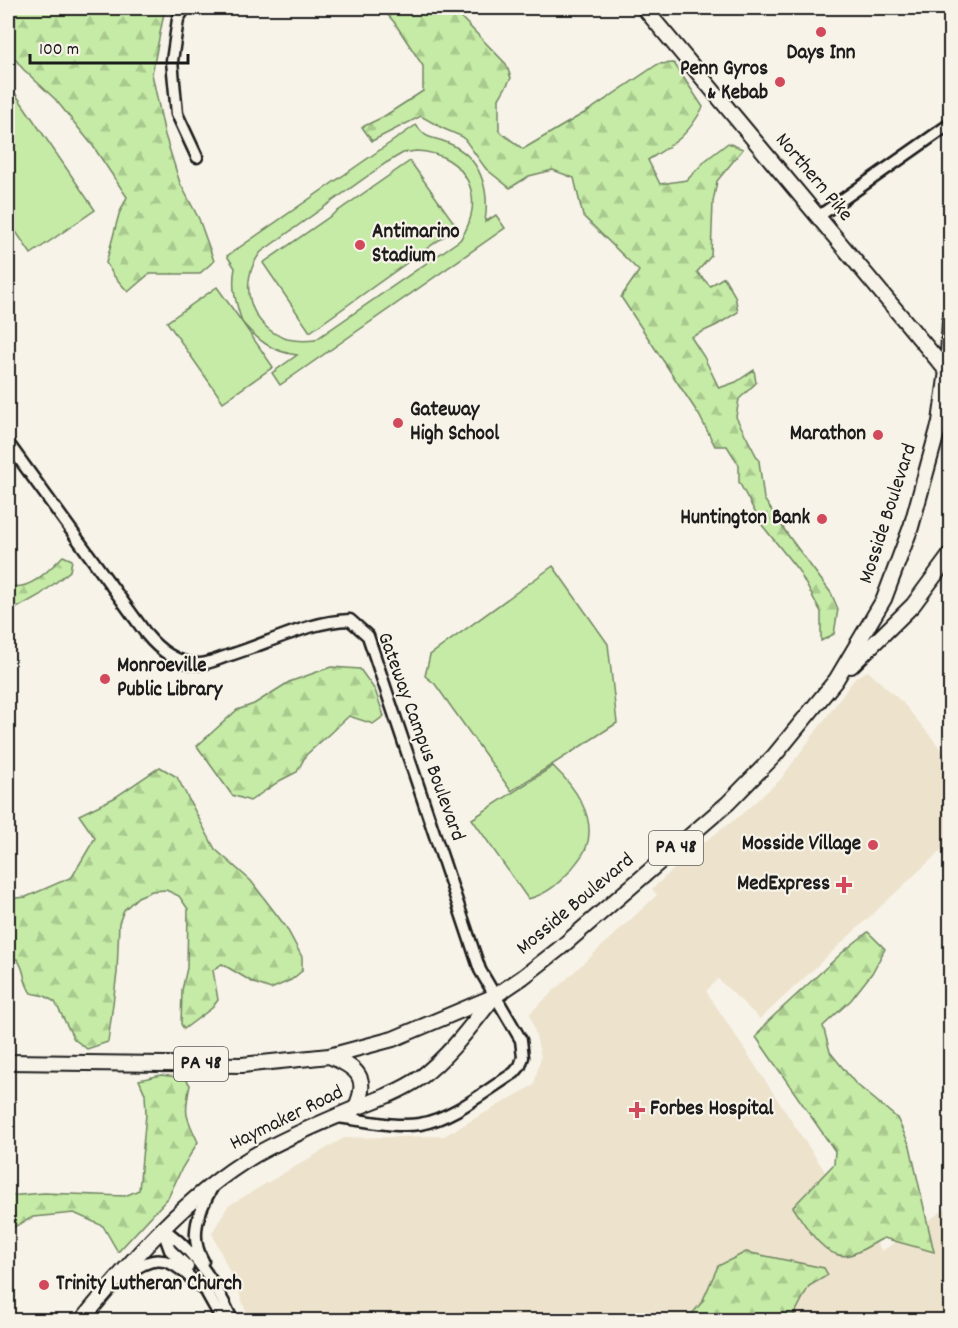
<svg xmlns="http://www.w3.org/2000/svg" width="958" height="1328" viewBox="0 0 958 1328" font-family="Dekko,sans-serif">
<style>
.built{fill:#ede2cc}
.forest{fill:url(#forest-firs);stroke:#708461;stroke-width:1.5}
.green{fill:#c5eba6;stroke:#708461;stroke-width:1.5;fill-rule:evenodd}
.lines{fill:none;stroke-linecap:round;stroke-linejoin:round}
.minor-casing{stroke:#1c1c1c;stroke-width:15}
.major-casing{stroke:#1c1c1c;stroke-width:18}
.minor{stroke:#f7f3e8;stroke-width:10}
.major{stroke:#f7f3e8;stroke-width:14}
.poi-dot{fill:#d1495b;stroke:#f7f3e8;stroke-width:2}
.labels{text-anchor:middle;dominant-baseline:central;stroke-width:4.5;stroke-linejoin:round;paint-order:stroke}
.shield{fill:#f7f3e8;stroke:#5e5c59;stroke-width:1.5}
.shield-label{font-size:20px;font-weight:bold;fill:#1c1c1c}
.poi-label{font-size:21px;font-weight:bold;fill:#1c1c1c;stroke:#f7f3e8;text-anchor:end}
.street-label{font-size:21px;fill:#1c1c1c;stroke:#f7f3e8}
</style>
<defs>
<pattern id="forest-firs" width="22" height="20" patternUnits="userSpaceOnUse" patternTransform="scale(1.5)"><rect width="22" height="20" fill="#c5eba6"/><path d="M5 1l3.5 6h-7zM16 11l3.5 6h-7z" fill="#a9c98e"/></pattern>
</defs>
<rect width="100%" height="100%" fill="#f7f3e8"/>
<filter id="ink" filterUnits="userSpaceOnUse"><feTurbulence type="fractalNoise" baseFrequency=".0167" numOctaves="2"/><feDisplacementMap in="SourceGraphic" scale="12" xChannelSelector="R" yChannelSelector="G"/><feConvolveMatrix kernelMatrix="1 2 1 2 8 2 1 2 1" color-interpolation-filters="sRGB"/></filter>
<g filter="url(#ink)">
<!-- built -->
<path class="built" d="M868,671L903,703L950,760V842L760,1019L718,979L706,991L824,1170L882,1251L950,1206V1320H249L239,1293L212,1233L228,1206L344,1138L444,1136L534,1085L541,1056L530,1013L657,895L652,889L703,843L737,818L780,780L856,677Z"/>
<!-- forest -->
<path class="forest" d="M8,8H165L152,74L165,135L180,183L199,219L214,261L199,274H149L128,292L114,276L106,263L119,214L127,197L93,146L55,99L23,69L8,50Z
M382,8H452L506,64L511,78L499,99V131L523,149L591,109L658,64L674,63L703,107C688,136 675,143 648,160L660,184L687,180L706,160L728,143L743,149L717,181L713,202L711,256L697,272L710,286L724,277L735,296L738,312L717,325L691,337L704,357L719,388L736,382L754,370L756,383L739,399L736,417L759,461L764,499L790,538L831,593L838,609L834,634L821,641V612L798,570L762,525L739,482V465L727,446H715L699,415L621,297L639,271L583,216L574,178L553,170L529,176L510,188L486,169L463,137L442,128L421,116L372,141L362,127L383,117L423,91V66L394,22Z
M63,556L72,560L70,571L40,595L8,613V585C28,593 50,569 63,556Z
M331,667L360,669L375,690L384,716L373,724L349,716L306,755L297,772L281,780L250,801L232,795L197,746L237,710L254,704L289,682Z
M160,767L177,777L215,849L251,881L286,927L302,957V971L291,980L271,989L254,983L222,964L213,970L218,1000L212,1008L184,1029L181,1024L182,990L187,968L188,909L179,896L166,890L152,891L138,897L124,910L119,923L117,973L108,1042L87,1049L74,1039L55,1002L45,996L31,993C21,979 27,972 17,959L8,960V899L26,897L72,877L95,838L79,815L114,798Z
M868,932L885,949L872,973L851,1000L823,1026L830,1052L855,1083L897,1118L910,1146L934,1252L884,1238C873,1243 861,1252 850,1255C826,1262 804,1224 793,1207L834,1164L835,1151L756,1037L765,1024L844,951Z
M161,1075L185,1078L190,1085C184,1114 185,1115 198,1142L182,1168L168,1198L118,1252L103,1226L74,1213L33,1217L8,1230V1196L44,1193L125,1196L139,1190L146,1114L145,1094L139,1080Z
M746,1252L824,1268L828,1275L809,1286L794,1315L776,1316L770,1320H687L702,1302L718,1266Z"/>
<!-- green -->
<path class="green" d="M8,83L95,210L31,254L8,220Z
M416,125C429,142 430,135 448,143C481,157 490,189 485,222L496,215L505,228L280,385L272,373L297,355C273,352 258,341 242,322L273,367L223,402L167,322L217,287L242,322C236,303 231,288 235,268L227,256ZM416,151C467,153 488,199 460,240L315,340C306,341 297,341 287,339C249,327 237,282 261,252L386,163L403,153Z
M410,161L457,227L310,332L263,263Z
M553,566L608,644L617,723L511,791L435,684L425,676L430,655Z
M553,766C573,785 598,817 586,848C583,856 575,864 570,871C557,885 547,894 528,899L472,819Z"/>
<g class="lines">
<!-- minor casing -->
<g class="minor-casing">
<path id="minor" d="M185,8L178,19L172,61L177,114L197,157
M819,216L950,124
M8,443L147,635C159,650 177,663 197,664C206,665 218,659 227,656C267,644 309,621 350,620L368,636L480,970L521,1040L523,1057L520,1066L514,1073C485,1091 454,1118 420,1124C393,1128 364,1120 337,1117
M162,1228C194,1250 217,1285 232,1320
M162,1228L170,1250L188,1267
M203,1261C188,1235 199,1210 213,1186
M120,1280C128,1275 136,1267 144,1264C171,1251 187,1277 206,1291
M203,1286L222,1320"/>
</g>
<!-- major casing -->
<g class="major-casing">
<path id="major" d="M644,8L950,375
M851,666L913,605L950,555
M329,1056C358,1068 370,1078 355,1109
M8,1062L242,1065L329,1056L393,1039L495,996L523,977L559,949L728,803L774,756L836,680L884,599L911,527L940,422L947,371L950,320
M82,1320C133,1258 185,1197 255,1155C288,1136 324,1122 358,1107C379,1099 401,1091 420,1078C449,1056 471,1026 493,998"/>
</g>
<!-- minor -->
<use href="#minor" class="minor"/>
<!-- major -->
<use href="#major" class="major"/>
</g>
</g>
<!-- markers -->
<g class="poi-dot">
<circle cx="821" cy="32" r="6"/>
<circle cx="780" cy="82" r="6"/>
<circle cx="360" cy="245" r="6"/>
<circle cx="398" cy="423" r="6"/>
<circle cx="878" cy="435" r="6"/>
<circle cx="822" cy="519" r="6"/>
<circle cx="105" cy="679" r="6"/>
<circle cx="873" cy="845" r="6"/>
<path d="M841 876h6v6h6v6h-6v6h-6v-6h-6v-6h6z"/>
<path d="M634 1101h6v6h6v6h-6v6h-6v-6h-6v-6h6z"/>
<circle cx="44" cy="1285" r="6"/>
</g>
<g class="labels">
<!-- shield labels -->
<g class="shield">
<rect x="649" y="831" width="54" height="34" rx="4.5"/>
<rect x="174" y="1047" width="54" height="34" rx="4.5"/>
</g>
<g class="shield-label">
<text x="676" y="848">PA 48</text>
<text x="201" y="1064">PA 48</text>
</g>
<!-- poi labels -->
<g class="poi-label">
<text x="821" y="54" text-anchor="middle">Days Inn</text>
<text x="768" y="70">Penn Gyros<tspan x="768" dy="24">&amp; Kebab</tspan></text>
<text x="372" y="233" text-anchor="start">Antimarino<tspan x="372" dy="24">Stadium</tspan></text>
<text x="410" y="411" text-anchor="start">Gateway<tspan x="410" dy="24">High School</tspan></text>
<text x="866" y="435">Marathon</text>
<text x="810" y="519">Huntington Bank</text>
<text x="117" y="667" text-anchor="start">Monroeville<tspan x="117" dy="24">Public Library</tspan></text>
<text x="861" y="845">Mosside Village</text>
<text x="830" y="885">MedExpress</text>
<text x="650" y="1110" text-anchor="start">Forbes Hospital</text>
<text x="56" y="1285" text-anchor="start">Trinity Lutheran Church</text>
</g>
<!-- street labels -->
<g class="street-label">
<text transform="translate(813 178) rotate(50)">Northern Pike</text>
<text transform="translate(889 514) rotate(-72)">Mosside Boulevard</text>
<text transform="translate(420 737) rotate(70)">Gateway Campus Boulevard</text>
<text transform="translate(576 905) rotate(-40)">Mosside Boulevard</text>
<text transform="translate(287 1119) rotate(-26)">Haymaker Road</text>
</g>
</g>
<!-- margin -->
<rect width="958" height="1328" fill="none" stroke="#f7f3e8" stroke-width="30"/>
<rect x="15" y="15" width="928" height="1298" fill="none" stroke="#1c1c1c" stroke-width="2" filter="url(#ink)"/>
<!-- scale -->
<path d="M30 54v9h158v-9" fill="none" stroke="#1c1c1c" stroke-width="3"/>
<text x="39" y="54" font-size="18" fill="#1c1c1c" stroke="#f7f3e8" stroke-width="4.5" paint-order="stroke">100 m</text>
</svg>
